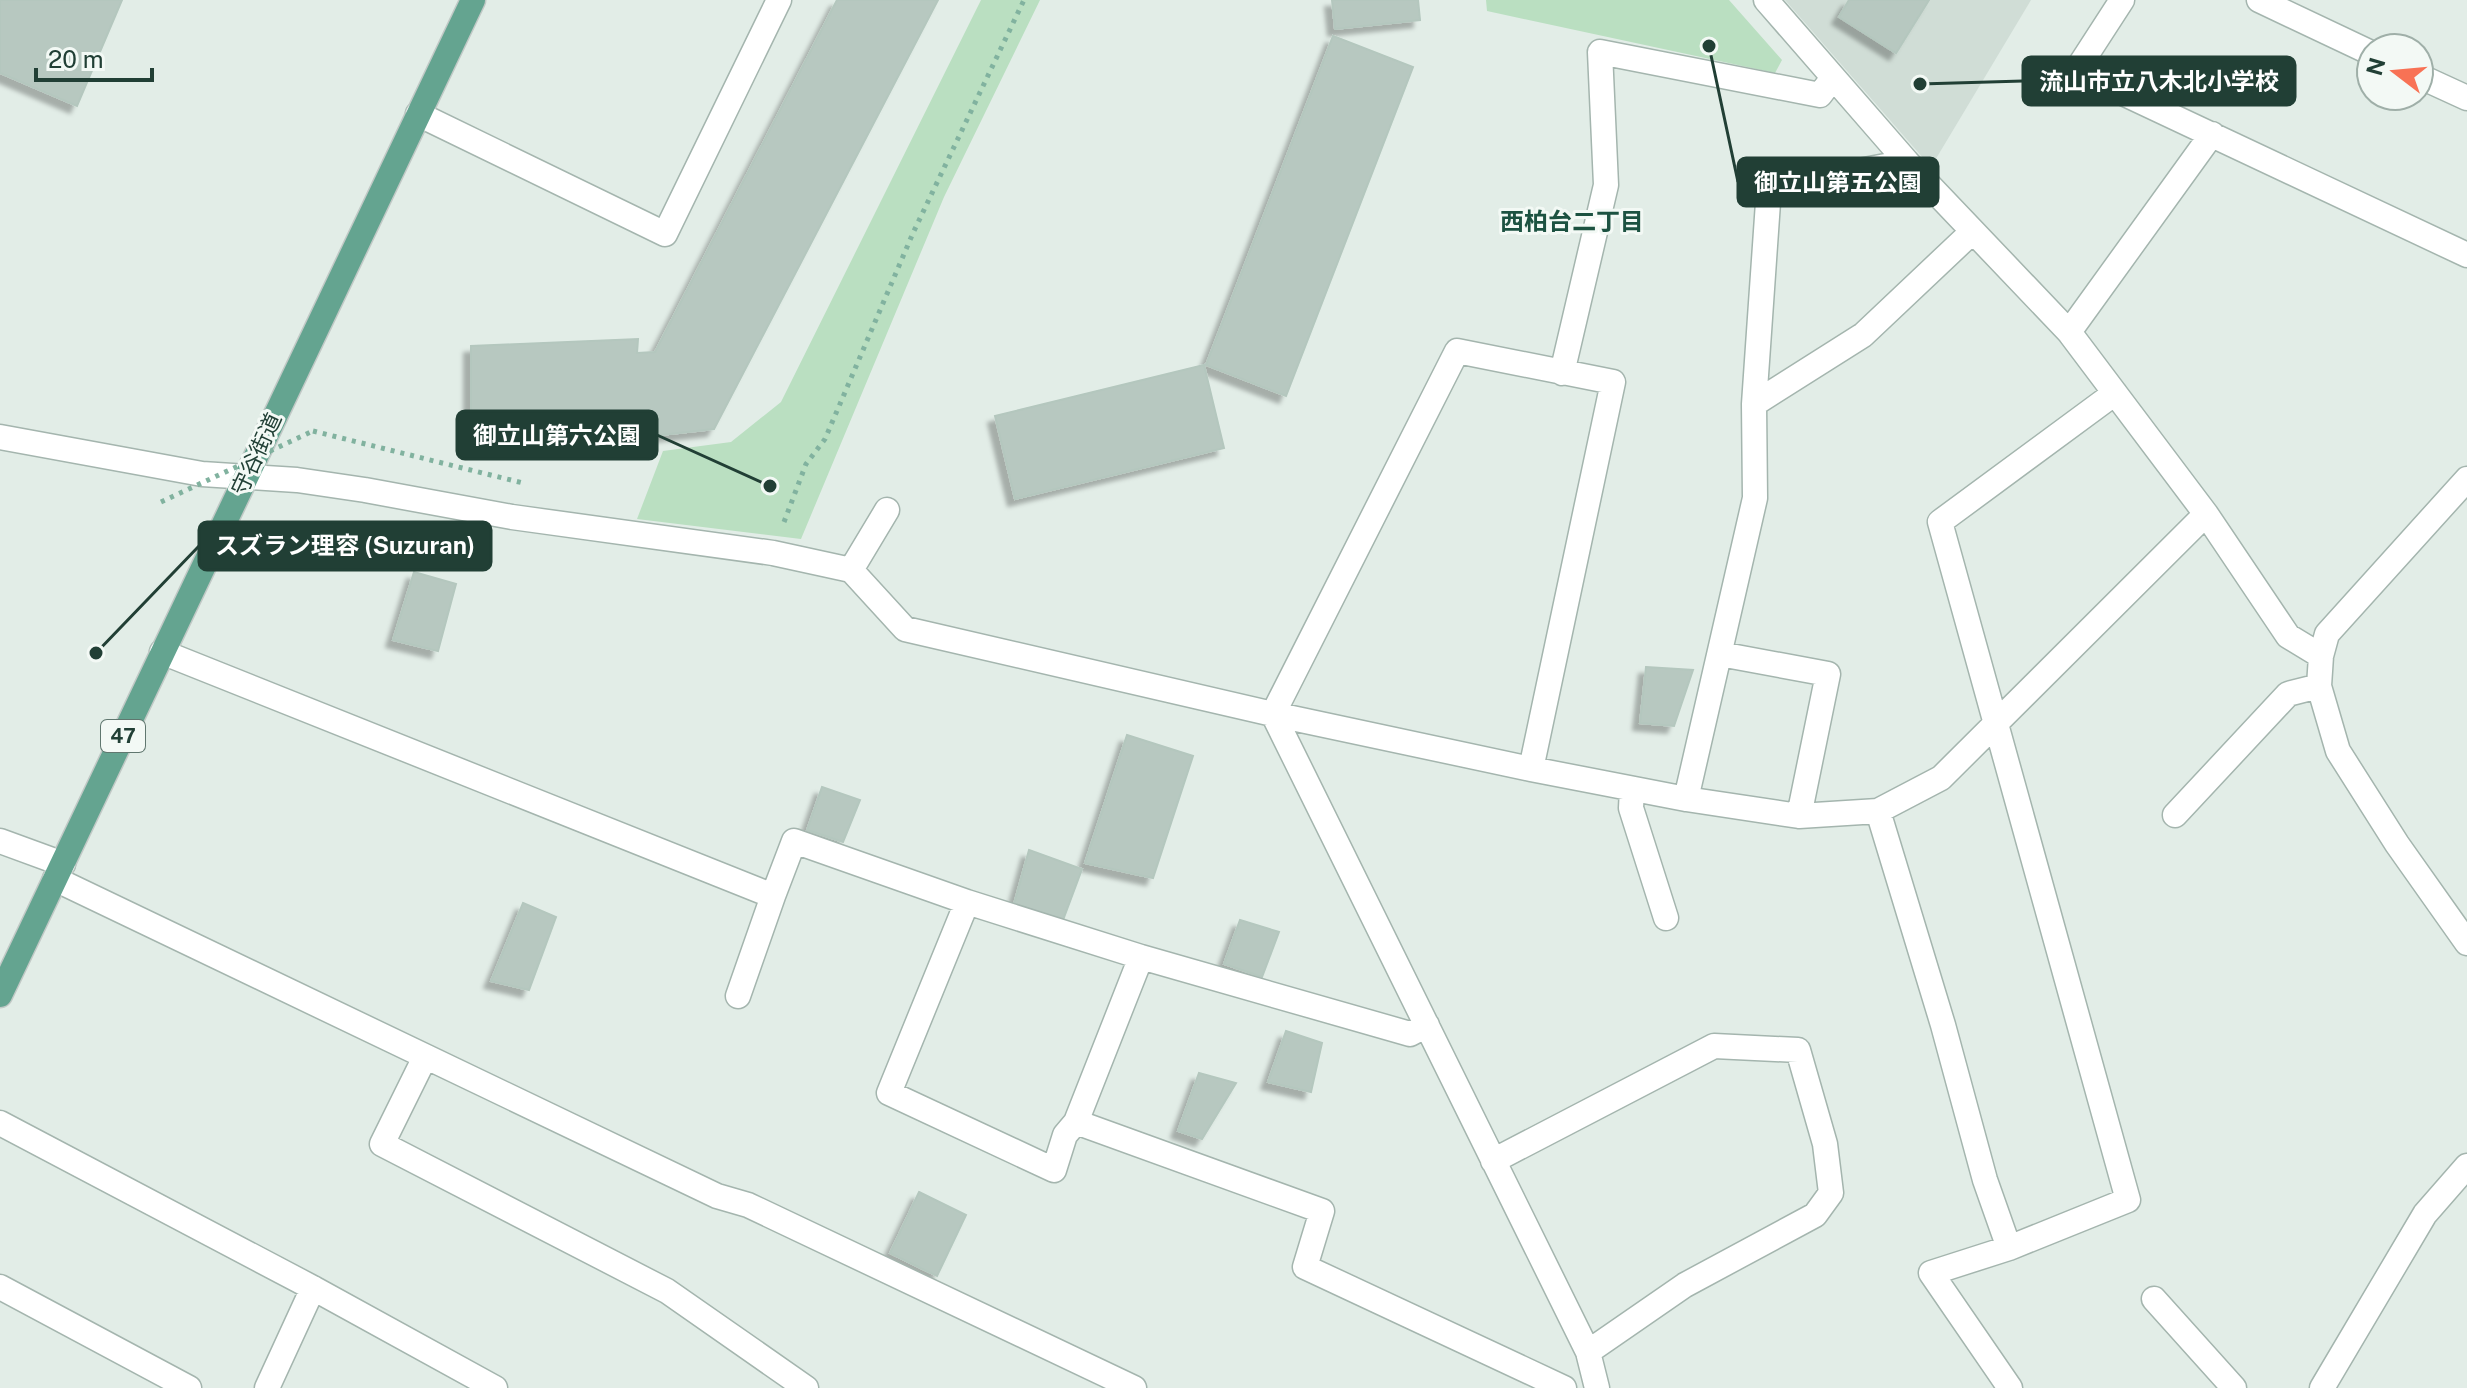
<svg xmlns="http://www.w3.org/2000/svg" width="2467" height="1388" viewBox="0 0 2467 1388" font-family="'Public Sans','Noto Sans JP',sans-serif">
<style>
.built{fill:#d0ddd6}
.green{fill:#badfc1}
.building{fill:#b7c8c0;stroke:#b4c7be;stroke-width:2;filter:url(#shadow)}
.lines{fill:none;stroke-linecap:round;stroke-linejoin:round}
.minor-casing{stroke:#a4b5ae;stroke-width:27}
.major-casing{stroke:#c1c9c6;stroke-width:27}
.path{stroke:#81b29f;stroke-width:5;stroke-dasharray:4 6;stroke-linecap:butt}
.minor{stroke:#fff;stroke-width:24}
.major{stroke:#64a490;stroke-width:24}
.path-bridge{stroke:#81b29f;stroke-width:5;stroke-dasharray:4 6;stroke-linecap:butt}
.labels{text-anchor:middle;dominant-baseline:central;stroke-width:6;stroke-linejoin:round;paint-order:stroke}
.shield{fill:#f3f9f5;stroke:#60776f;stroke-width:2}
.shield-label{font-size:20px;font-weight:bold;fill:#213f35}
.street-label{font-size:22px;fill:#213f35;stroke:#f3f9f5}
.neighbourhood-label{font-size:24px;font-weight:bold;fill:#1c5241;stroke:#f3f9f5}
.leader{fill:none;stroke:#213f35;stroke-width:3}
.callout-dot{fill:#213f35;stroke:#f3f9f5;stroke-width:3}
.callout{fill:#213f35;stroke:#213f35;stroke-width:3}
.callout-label{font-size:24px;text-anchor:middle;font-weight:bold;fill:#fff}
</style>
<defs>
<filter id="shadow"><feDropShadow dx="-7" dy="7" stdDeviation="2" flood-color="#0004"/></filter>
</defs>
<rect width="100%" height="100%" fill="#e2ede7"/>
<!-- built -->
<path class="built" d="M1785,0H2031L1931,167Z"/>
<!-- green -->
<path class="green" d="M981,0H1040L944,197L801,539L637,519L663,451L731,442L781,402Z
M1486,0H1729L1782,60L1775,73L1487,11Z"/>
<!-- building -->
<path class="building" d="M0,0H122L77,106L0,73Z
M837,0H938L714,429L661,435L633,422L627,431L471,438V346L638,339L637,353L655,352Z
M1332,0H1418L1420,20L1335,29Z
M1849,0H1929L1896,53L1839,17Z
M1333,36L1413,67L1286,396L1206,365Z
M1204,365L1224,448L1015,499L995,416Z
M414,572L456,584L438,651L393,640Z
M1646,667L1693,670L1674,726L1640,723Z
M1127,735L1193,756L1153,878L1085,863Z
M822,787L860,800L843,842L807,830Z
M1029,850L1082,869L1063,920L1014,904Z
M523,903L556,917L529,990L491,981Z
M1240,920L1279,932L1262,977L1224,964Z
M1286,1031L1322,1043L1311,1092L1268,1082Z
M1199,1073L1236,1083L1202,1139L1178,1131Z
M919,1192L966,1215L937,1276L890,1253Z"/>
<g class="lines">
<!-- minor casing -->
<g class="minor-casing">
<path id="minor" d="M1766,0L1907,162L2069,332L2206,514L2288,636L2321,656
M2122,0L2076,71L2467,255
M2259,0L2371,53
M2419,76L2467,98
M418,114L665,234L779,0
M2069,332L2212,134
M1562,373L1606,185L1600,52L1820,95L1832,79
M1754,404L1863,335L1972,232
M0,437L202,474L297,480L365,490L512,517L773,553L851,570L905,629L1273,714L1531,769L1686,799L1799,816L1878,811L1941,778L2206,514
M2467,479L2327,634L2321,656L2319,686L2338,751L2397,844L2467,943
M851,570L887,510
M162,652L773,896L794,841L967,902L1141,957L1410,1034L1427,1025
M1720,654L1828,674L1799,816
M1531,769L1613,382L1457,351L1273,714L1588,1352L1597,1388
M1632,789L1631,808L1666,918
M1686,799L1755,498L1754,404L1769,188L1907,162
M1878,811L1943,1025L1985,1180L2009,1248
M2175,815L2288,694L2319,686
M0,841L63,864
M55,879L717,1196L748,1205L1134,1388
M967,902L889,1093L1054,1170L1065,1135L1076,1122L1322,1211L1305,1267L1564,1388
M738,996L773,896
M425,1057L382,1144L667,1291L806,1388
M1076,1122L1141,957
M0,1123L313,1288L495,1388
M1493,1161L1714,1046L1798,1050L1825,1144L1831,1193L1815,1215L1685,1285L1588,1352
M0,1287L189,1388
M2154,1299L2234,1388
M267,1388L313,1288
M2010,1388L1931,1273L2009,1248L2128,1200L1940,522L2115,393
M2322,1388L2425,1214L2467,1166"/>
</g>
<!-- major casing -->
<g class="major-casing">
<path id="major" d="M0,995L473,0"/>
</g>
<!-- path -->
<path class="path" d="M313,431L523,483
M784,522L806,464L825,439L913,233L1024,0"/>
<!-- minor -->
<use href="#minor" class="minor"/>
<!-- major -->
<use href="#major" class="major"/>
<!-- path-bridge -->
<path class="path-bridge" d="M161,502L313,431"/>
</g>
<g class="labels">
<!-- shield labels -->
<rect class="shield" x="101" y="720" width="44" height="32" rx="6"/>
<g class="shield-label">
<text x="123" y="736">47</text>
</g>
<!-- street labels -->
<g class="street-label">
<text transform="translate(256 454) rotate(-65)">守谷街道</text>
</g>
<!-- neighbourhood labels -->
<g class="neighbourhood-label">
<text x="1572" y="221">西柏台二丁目</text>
</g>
</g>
<!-- callouts -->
<path class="leader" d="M1920 84L2023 81M1709 46L1738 182M770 486L657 435M96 653L199 546"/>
<g class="callout-dot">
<circle cx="1920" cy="84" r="8"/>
<circle cx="1709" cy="46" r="8"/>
<circle cx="770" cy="486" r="8"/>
<circle cx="96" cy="653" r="8"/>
</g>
<g class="callout">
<rect x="2023" y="57" width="272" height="48" rx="8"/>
<rect x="1738" y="158" width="200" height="48" rx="8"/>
<rect x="457" y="411" width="200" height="48" rx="8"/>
<rect x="199" y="522" width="292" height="48" rx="8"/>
</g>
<g class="callout-label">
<text x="2159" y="90">流山市立八木北小学校</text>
<text x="1838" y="191">御立山第五公園</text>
<text x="557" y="444">御立山第六公園</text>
<text x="345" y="554">スズラン理容 (Suzuran)</text>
</g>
<!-- north arrow -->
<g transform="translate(2395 72) rotate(286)"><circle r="38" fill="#f3f9f5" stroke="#9fafa8" stroke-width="2"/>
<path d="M0-6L14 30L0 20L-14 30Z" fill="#f87255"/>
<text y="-12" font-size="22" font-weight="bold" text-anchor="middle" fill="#213f35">N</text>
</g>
<!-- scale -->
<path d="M36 68v12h116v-12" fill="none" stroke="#213f35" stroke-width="4"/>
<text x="48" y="68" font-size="24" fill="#213f35" stroke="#f3f9f5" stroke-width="6" paint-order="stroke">20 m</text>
</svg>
